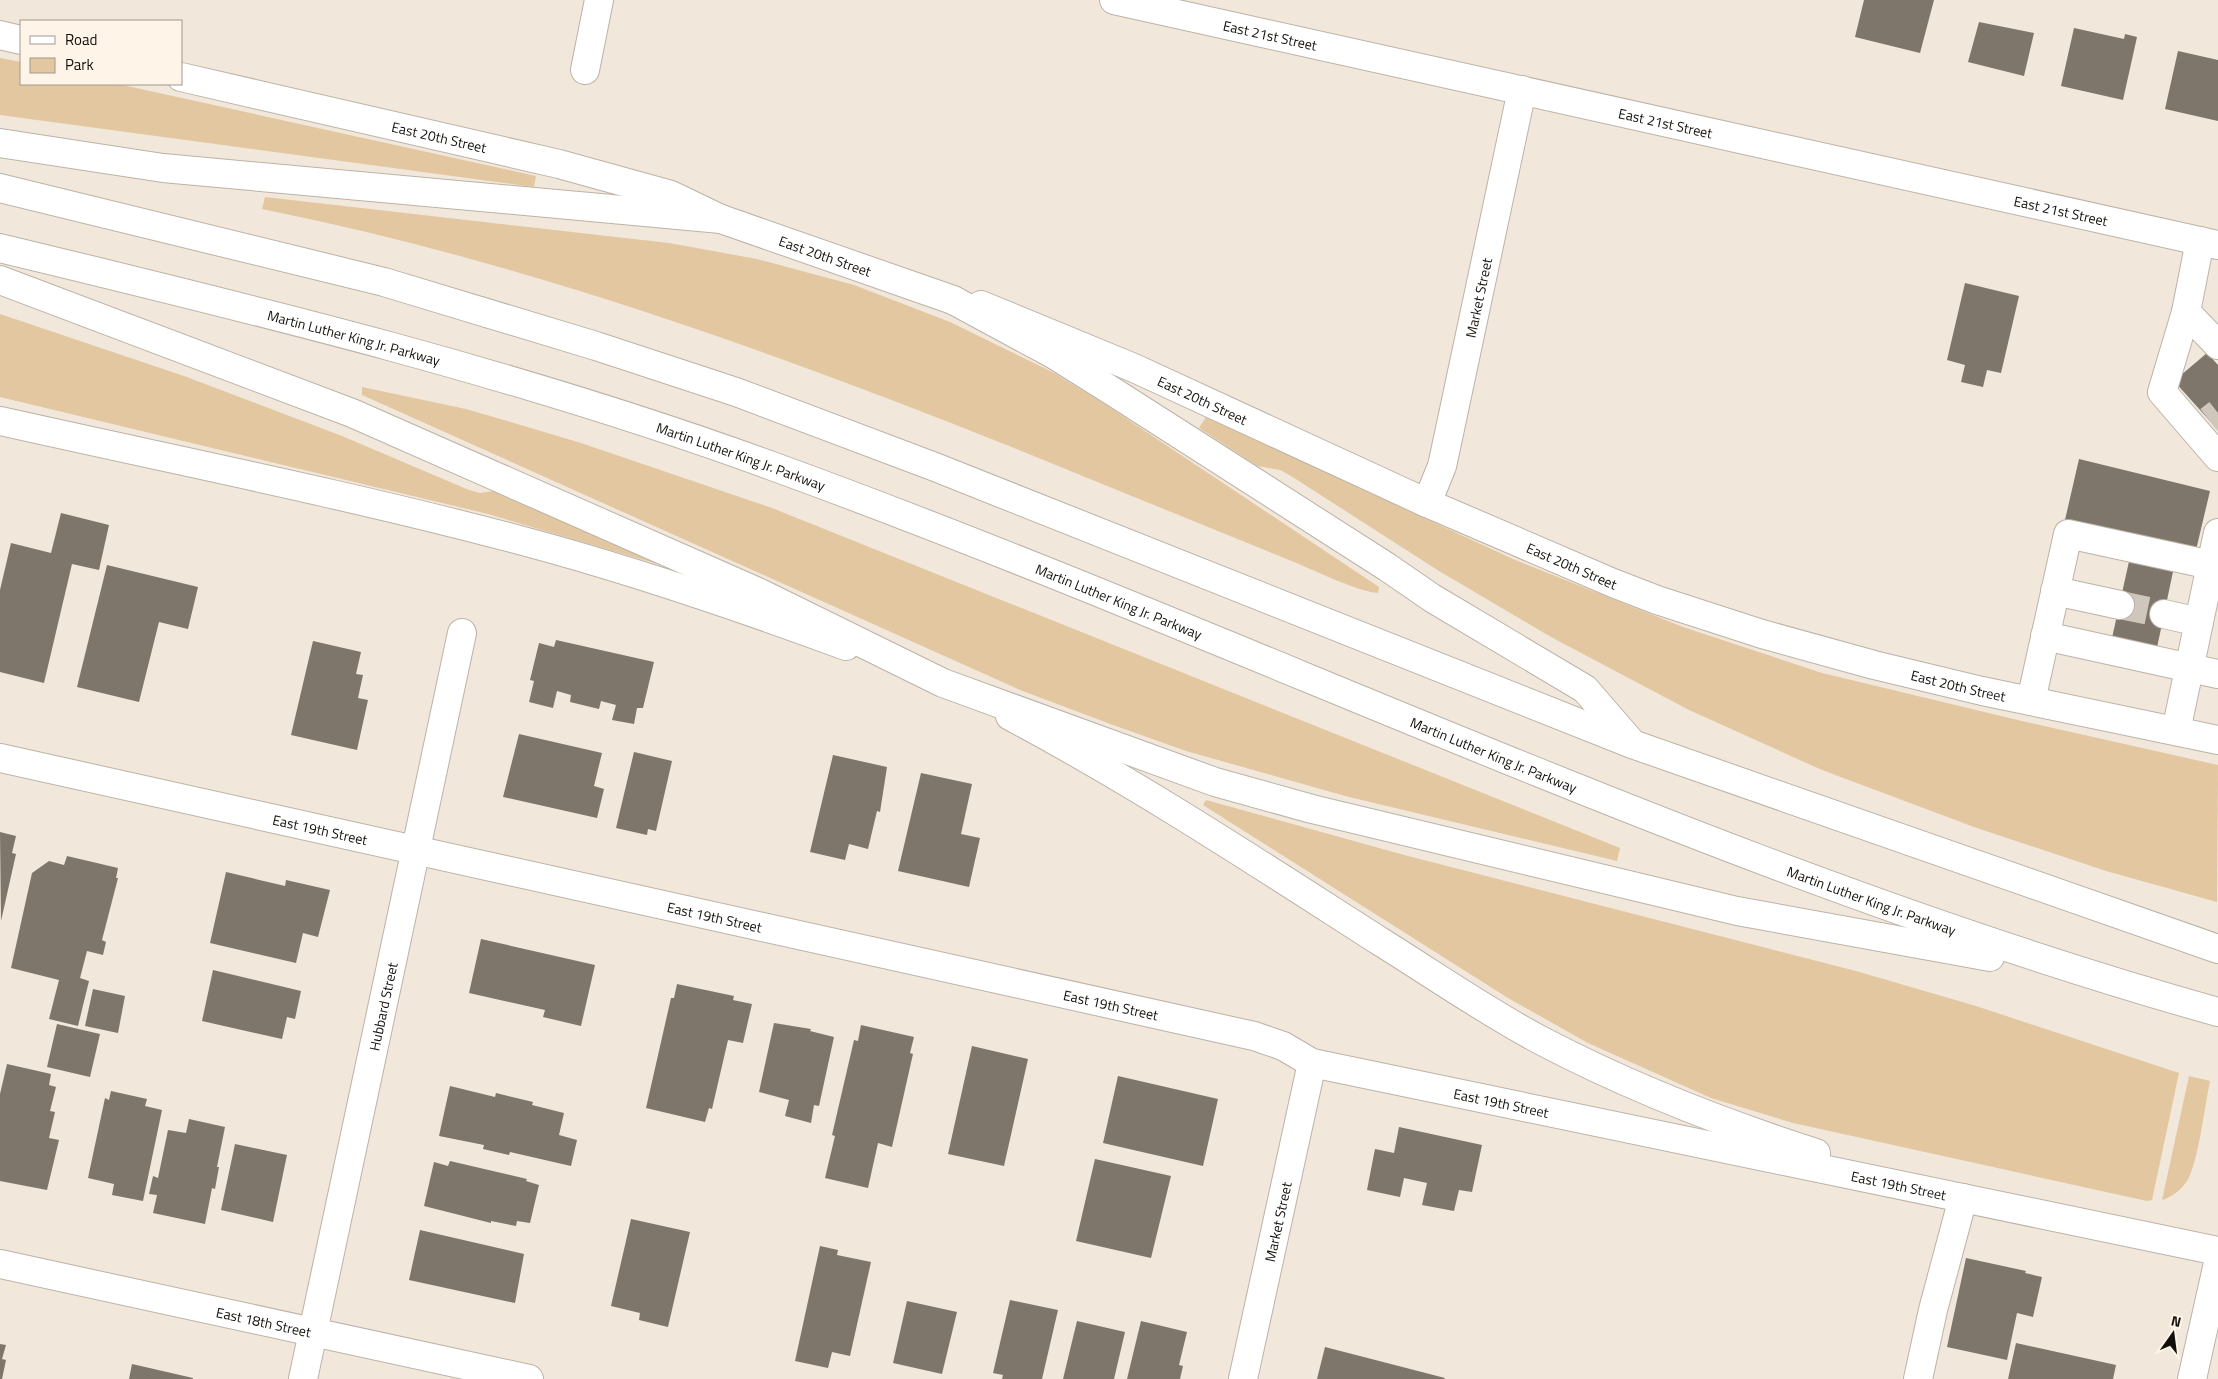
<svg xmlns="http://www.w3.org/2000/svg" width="2218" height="1379" viewBox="0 0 2218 1379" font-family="'Titillium Web',sans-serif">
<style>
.green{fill:#e3c7a0}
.building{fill:#7e766b}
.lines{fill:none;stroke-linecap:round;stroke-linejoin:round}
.minor-tunnel{stroke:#d0c7bc;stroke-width:28;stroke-dasharray:28 14;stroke-linecap:butt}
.minor-casing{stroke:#bcb3a7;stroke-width:30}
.major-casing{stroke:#bcb3a7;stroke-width:30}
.highway-casing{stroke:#bcb3a7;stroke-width:30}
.minor{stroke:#fff;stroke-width:28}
.major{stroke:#fff;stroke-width:28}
.highway{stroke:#fff;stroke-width:28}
.labels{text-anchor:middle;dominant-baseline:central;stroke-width:4;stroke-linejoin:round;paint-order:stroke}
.street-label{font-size:14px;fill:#13100c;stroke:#fef5e8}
</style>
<rect width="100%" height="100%" fill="#f1e7db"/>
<!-- green -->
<path class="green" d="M0,58L21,62V84H118L536,176L534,187L0,115Z
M265,197L669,243L757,259L854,285L950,322L1054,373L1103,403L1379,587L1378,593C1357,592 1306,566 1284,558C1194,521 1104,485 1014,448C772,351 518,260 262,209Z
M0,314L184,376L342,436L469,490L480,493L500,490L678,570L488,514L0,397Z
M362,387L466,409L504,420L581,443L772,508L1620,848L1617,861L1349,797L1186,751L1113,725L1020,690L362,395Z
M1206,417L1513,559L1683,627L1822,673L2026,722L2218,765L2217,902L2106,871L1974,827L1822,770L1689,710L1551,637L1439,571L1291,476L1280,470L1257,466L1199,428Z
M1206,800L1408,856L1856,971L1976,1006L2179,1073L2152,1200L2147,1201L1793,1123L1711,1098L1588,1043L1508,998L1203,805Z
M2189,1076L2210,1081C2205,1104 2198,1164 2187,1181C2181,1190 2172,1197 2162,1200Z"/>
<!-- building -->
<path class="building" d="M1864,0H1934L1920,53L1855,37Z
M1979,22L2034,33L2024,76L1968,62Z
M2074,28L2124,39L2125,34L2137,37L2123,100L2061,86Z
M2178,51L2218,60V121L2165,109Z
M1965,283L2019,296L2001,373L1987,370L1983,387L1961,382L1965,365L1947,360Z
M2207,353L2218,365V430L2174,381Z
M2079,459L2210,491L2196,550L2065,520Z
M61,513L109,525L99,570L72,564L44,683L0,672V590L11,543L51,553Z
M2130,557L2174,567L2155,657L2110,647Z
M107,565L198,587L188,629L159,622L139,702L77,687Z
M556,640L654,662L643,708H637L634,724L612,720L616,705L601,701L599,709L570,702L571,695L557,691L553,708L529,702L534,681L530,680L539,643L554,647Z
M313,641L361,652L356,674L363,675L358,698L368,700L357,750L291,735Z
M519,734L602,753L594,786L604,789L597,818L503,797Z
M634,752L672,761L656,831L648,829L647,835L616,828Z
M833,755L887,767L880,812L877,811L868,849L849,844L845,860L810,852Z
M921,773L972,784L961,834L980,838L969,887L898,871Z
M0,832L16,836L12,853L16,854L1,921Z
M67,856L118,868L116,878H118L102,940L106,942L103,955L87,951L80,978L89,981L78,1026L49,1019L59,980L11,968L32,873L49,861L64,865Z
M226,872L285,886L286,880L330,890L318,937L303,933L296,963L210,943Z
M481,939L595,965L581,1026L543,1017L545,1010L469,993Z
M213,970L301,991L295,1019L287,1017L282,1039L202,1021Z
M677,984L734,996L733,1000L752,1004L743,1043L728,1040L712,1109L709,1108L705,1122L646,1108L671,998H674Z
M93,989L125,996L118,1033L85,1026Z
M774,1023L811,1029L810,1031L834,1037L819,1106L814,1105L811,1123L785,1116L789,1100L759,1092Z
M57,1024L100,1034L90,1077L47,1067Z
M861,1025L914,1037L910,1053L913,1054L892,1147L878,1143L868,1188L825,1178L835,1136L832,1135L854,1040L858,1041Z
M972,1046L1028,1059L1004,1166L948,1154Z
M7,1064L51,1074L49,1085L56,1087L50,1111L55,1112L49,1138L59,1140L47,1190L0,1181V1094Z
M1118,1076L1218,1099L1203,1166L1103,1143Z
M450,1086L495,1097L496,1093L533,1102L532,1105L564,1113L559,1135L577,1140L571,1166L510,1152L509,1155L483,1149L484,1145L439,1136Z
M111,1091L147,1099L145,1106L162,1110L143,1201L112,1195L114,1184L88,1178L105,1098L109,1100Z
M189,1119L225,1127L217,1167H219L215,1189L212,1188L205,1224L153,1213L157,1195L149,1194L153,1176L158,1178L168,1130L186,1133Z
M1399,1127L1482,1145L1472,1192L1459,1190L1454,1211L1422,1205L1427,1183L1404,1178L1400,1197L1367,1190L1375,1149L1394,1153Z
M235,1144L287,1155L273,1222L221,1210Z
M1095,1159L1171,1176L1151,1258L1076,1241Z
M450,1161L527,1179L526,1181L539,1185L530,1223L517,1221L516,1226L491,1221V1223L424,1206L434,1162L448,1166Z
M631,1219L690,1232L668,1327L639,1320L640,1313L611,1306Z
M420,1230L524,1254L515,1303L409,1280Z
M820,1246L838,1250L837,1255L871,1262L850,1356L832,1352L828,1368L795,1361Z
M1966,1258L2026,1271L2025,1273L2042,1277L2033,1317L2017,1313L2007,1360L1947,1347Z
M1010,1300L1058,1310L1042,1379H1002L1003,1375L993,1373Z
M907,1301L957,1312L942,1374L893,1363Z
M1077,1321L1125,1332L1114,1379H1063Z
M1141,1321L1187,1332L1179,1365L1183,1366L1180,1379H1127Z
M2016,1343L2116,1365L2113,1379H2008Z
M0,1344L6,1345L2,1359L6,1360L2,1379H0Z
M1325,1347L1445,1378L1444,1379H1317Z
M132,1364L193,1378V1379H129Z"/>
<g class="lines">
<!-- minor-tunnel -->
<path class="minor-tunnel" d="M2209,420L2218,413
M2120,605L2164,614"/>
<!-- minor casing -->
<g class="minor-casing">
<g id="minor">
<path id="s1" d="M1114,0L2218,245"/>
<path d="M585,70L599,0"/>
<path d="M2200,241L2186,312L2162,392L2218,457"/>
<path id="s2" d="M981,305L1134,368L1427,503L1613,583L1657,600L1762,634L1874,665L1982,691L2218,740"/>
<path d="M2186,312L2218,345"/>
<path id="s3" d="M1427,503L1442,466L1447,443L1522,90"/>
<path d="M2055,591L2120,605"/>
<path d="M2164,614L2199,622"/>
<path d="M2045,636L2218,674"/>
<path d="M2031,701L2068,534L2211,565L2218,533"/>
<path d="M1010,716C1138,784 1259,864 1381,942C1434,975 1487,1012 1542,1041C1630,1087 1722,1123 1816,1153"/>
<path d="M2176,731L2211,565"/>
<path id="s4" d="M0,758L1254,1036L1283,1046L1312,1063L2218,1251"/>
<path id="s5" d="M0,1264L529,1379"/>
<path id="s6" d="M303,1379L462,633"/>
<path id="s7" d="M1243,1379L1312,1063"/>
<path d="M1918,1379L1933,1310L1963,1198"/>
<path d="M2192,1379L2218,1263"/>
</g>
</g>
<!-- major casing -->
<g class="major-casing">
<g id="major">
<path d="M0,35L21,40"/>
<path id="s8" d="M181,77L559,164L671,195L721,219L953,300"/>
<path d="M0,421C174,460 351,495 523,541C632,570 740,607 846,646"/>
</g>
</g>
<!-- highway casing -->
<g class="highway-casing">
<g id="highway">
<path d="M0,143L163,168L721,219"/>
<path d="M0,188L384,282L596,346L736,392L935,467L1632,744L2218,949"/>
<path id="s9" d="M0,248C261,311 520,374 772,466C1256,642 1721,873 2218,1012"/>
<path d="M0,280L352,413L760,593L943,683L1215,782L1312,809L1737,911L1990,957"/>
<path d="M953,300L1053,354L1112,391L1387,567L1432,598L1585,689L1630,741"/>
</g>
</g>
<!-- minor -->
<use href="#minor" class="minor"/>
<!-- major -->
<use href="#major" class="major"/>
<!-- highway -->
<use href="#highway" class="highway"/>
</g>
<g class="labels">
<!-- street labels -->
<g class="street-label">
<text stroke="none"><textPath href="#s1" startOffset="160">East 21st Street</textPath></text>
<text stroke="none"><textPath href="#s1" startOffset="565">East 21st Street</textPath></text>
<text stroke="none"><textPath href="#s8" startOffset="265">East 20th Street</textPath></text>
<text stroke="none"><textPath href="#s1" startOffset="970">East 21st Street</textPath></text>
<text stroke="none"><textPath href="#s8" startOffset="670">East 20th Street</textPath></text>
<text stroke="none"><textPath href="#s3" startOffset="212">Market Street</textPath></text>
<text stroke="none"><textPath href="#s9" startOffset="365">Martin Luther King Jr. Parkway</textPath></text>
<text stroke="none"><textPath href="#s2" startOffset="241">East 20th Street</textPath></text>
<text stroke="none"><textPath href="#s9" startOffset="770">Martin Luther King Jr. Parkway</textPath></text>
<text stroke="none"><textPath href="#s2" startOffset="646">East 20th Street</textPath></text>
<text stroke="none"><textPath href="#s9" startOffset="1175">Martin Luther King Jr. Parkway</textPath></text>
<text stroke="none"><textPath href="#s2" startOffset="1051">East 20th Street</textPath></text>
<text stroke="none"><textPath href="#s9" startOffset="1580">Martin Luther King Jr. Parkway</textPath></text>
<text stroke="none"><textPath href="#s4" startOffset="328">East 19th Street</textPath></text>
<text stroke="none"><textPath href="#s9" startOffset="1985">Martin Luther King Jr. Parkway</textPath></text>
<text stroke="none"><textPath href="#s4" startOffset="732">East 19th Street</textPath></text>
<text stroke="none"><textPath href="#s4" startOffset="1138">East 19th Street</textPath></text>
<text stroke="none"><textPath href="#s6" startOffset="381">Hubbard Street</textPath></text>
<text stroke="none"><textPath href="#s4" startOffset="1542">East 19th Street</textPath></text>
<text stroke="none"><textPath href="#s4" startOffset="1948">East 19th Street</textPath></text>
<text stroke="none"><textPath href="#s7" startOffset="161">Market Street</textPath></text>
<text stroke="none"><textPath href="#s5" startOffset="270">East 18th Street</textPath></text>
</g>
</g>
<!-- legend -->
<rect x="20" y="20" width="162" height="65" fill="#fef5e8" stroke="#a09990"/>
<rect x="30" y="36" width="25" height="8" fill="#ffffff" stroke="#a09990"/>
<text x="65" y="45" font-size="15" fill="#13100c">Road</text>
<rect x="30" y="58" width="25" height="15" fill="#e3c7a0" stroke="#a09990"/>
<text x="65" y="70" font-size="15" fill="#13100c">Park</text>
<!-- north arrow -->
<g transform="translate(2173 1334) rotate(14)" stroke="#fef5e8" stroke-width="4" paint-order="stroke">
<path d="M0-4L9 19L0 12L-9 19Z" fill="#13100c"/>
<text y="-8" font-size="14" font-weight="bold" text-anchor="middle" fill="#13100c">N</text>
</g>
</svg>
